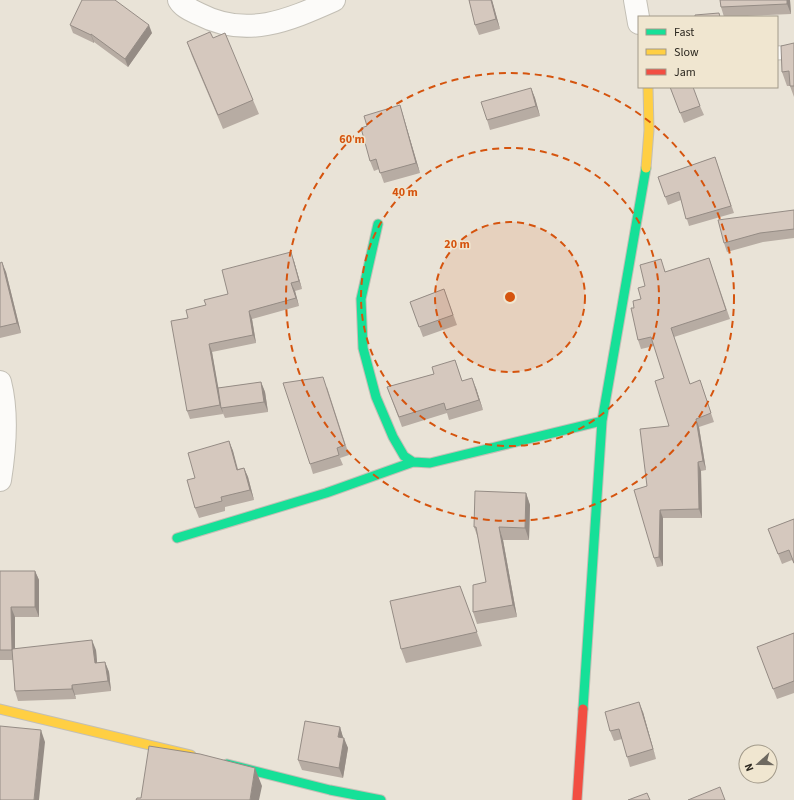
<svg xmlns="http://www.w3.org/2000/svg" width="794" height="800" viewBox="0 0 794 800" font-family="'Source Sans 3',sans-serif">
<style>
.lines{fill:none;stroke-linecap:round;stroke-linejoin:round}
.lane-casing{stroke:#c3bfb5;stroke-width:15}
.street-casing{stroke:#c3bfb5;stroke-width:24}
.fast-casing{stroke:#c3bfb5;stroke-width:11}
.slow-casing{stroke:#c3bfb5;stroke-width:11}
.jam-casing{stroke:#c3bfb5;stroke-width:11}
.lane{stroke:#fcfbf9;stroke-width:13}
.street{stroke:#fcfbf9;stroke-width:22}
.fast{stroke:#16e098;stroke-width:9}
.slow{stroke:#ffcf43;stroke-width:9}
.jam{stroke:#f24e42;stroke-width:9}
.wall{fill:#b7aca3}
.shaded-wall{fill:#958c85}
.building{fill:#d5c8be;stroke:#958c85}
.ring{fill:none;stroke:#d5540e;stroke-width:2;stroke-dasharray:7 5}
.centre{fill:#d5540e;stroke:#f0e6d0;stroke-width:2}
.ring-label{font-size:12px;text-anchor:middle;font-weight:bold;fill:#d5540e;stroke:#f0e6d0;stroke-width:3;stroke-linejoin:round;paint-order:stroke}
</style>
<rect width="100%" height="100%" fill="#e9e3d7"/>
<g class="lines">
<!-- lane casing -->
<g class="lane-casing">
<path id="lane" d="M777,53L794,52"/>
</g>
<!-- street casing -->
<g class="street-casing">
<path id="street" d="M179,0C183,7 191,10 199,14C247,39 289,20 334,0
M635,0L639,23
M0,382C8,413 5,449 0,480"/>
</g>
<!-- fast casing -->
<g class="fast-casing">
<path id="fast" d="M378,224L361,299L363,348L376,397L393,437L404,456L413,462L430,463L602,421
M177,538L326,493L413,462
M583,709L602,421L646,168
M227,764L330,790L381,800"/>
</g>
<!-- slow casing -->
<g class="slow-casing">
<path id="slow" d="M646,168L649,130L648,87
M0,709L191,755"/>
</g>
<!-- jam casing -->
<g class="jam-casing">
<path id="jam" d="M577,800L583,709"/>
</g>
<!-- lane -->
<use href="#lane" class="lane"/>
<!-- street -->
<use href="#street" class="street"/>
<!-- fast -->
<use href="#fast" class="fast"/>
<!-- slow -->
<use href="#slow" class="slow"/>
<!-- jam -->
<use href="#jam" class="jam"/>
</g>
<!-- wall -->
<path class="wall" d="M469,0H492L500,29L479,35L475,25Z
M720,0H790L791,14L724,17L721,7Z
M70,25L152,33L128,67L94,42V43L73,33Z
M213,38L253,100L259,114L223,129L192,56L187,42Z
M794,43V97L790,86H787L782,72Z
M670,87L700,106L704,115L684,123Z
M531,88L535,98L540,116L490,130L487,120Z
M400,105L403,115L420,173L384,183L379,169L374,171L370,161L367,126Z
M715,157L734,213L689,226L681,200L668,205L658,177Z
M794,210V238L763,242L727,252L724,243Z
M709,258L730,319L674,337L690,384L703,389L714,422L699,427L706,470L701,471L702,518H663V566L657,567L654,558L647,486L669,426L664,378L654,346L641,349L638,340L634,308L641,299L645,286L664,268L665,272Z
M294,261L302,289L295,291L299,306L252,319L256,343L212,352L218,388L261,382L265,392L268,412L225,418L222,411L223,414L190,419L187,411L188,318L206,305Z
M0,263L6,272L21,333L0,338Z
M444,289L457,325L423,337L410,302Z
M455,360L462,381L476,388L483,410L449,420L447,413L402,427L387,387L434,374Z
M327,387L349,455L340,458L343,465L313,474L310,464Z
M229,441L233,451L238,469L244,468L248,477L254,500L225,507V511L199,518L195,508V478Z
M526,493L530,505L529,540H503L517,617L477,624L473,612L486,582L478,538L474,527Z
M794,519V564L792,560L782,564L768,529Z
M0,571H35L39,580V617H15V648L96,650L97,663L105,662L109,672L111,691L75,695L76,699L18,701L15,691L13,660H0Z
M460,586L482,646L406,663L401,649Z
M794,633V693L777,699L757,647Z
M643,712L656,759L630,767L622,739L614,741L610,731Z
M340,727L343,738L348,748L343,778L302,770L298,760Z"/>
<!-- shaded-wall -->
<path class="shaded-wall" d="M491,0H492L500,29L496,19Z
M787,0H790L791,14L787,4Z
M149,25L152,33L128,67L125,59Z
M91,34L94,42V43L91,35Z
M531,88L535,98L540,116L536,106Z
M400,105L403,115L420,173L416,163Z
M291,252L294,261L302,289L299,281Z
M2,262L6,272L21,333L17,323Z
M291,283L295,291L299,306L296,298Z
M249,311L252,319L256,343L253,335Z
M209,344L212,352L223,414L220,405Z
M472,378L476,388L483,410L479,400Z
M261,382L265,392L268,412L264,402Z
M696,419L699,427L706,470L703,461Z
M229,441L233,451L240,479L237,470Z
M698,462L701,471L702,518L699,509Z
M244,468L248,477L254,500L250,490Z
M526,493L530,505L529,540L525,528Z
M660,510L663,518V566L659,557Z
M499,527L503,540L517,617L513,605Z
M35,571L39,580V617L35,607Z
M11,607L15,617V660L12,650Z
M92,640L96,650L98,673L95,663Z
M105,662L109,672L111,691L108,681Z
M72,685L75,695L76,699L72,689Z
M639,702L643,712L656,759L653,749Z
M340,727L343,737L341,747L338,737Z
M41,730L45,742L39,800H34Z
M344,738L348,748L343,778L339,768Z
M255,768L262,786L259,800H250Z"/>
<!-- building -->
<path class="building" d="M82,0H115L149,25L125,59L91,34V35L70,25Z
M469,0H491L496,19L475,25Z
M720,0H787V4L721,7Z
M719,13L720,17H695V15Z
M210,32L213,38L225,33L253,100L218,115L187,42Z
M794,43V86H790L789,71L782,72L781,46Z
M670,87H693L700,106L680,113Z
M531,88L536,106L487,120L481,102Z
M400,105L416,163L380,173L376,159L370,161L361,128L367,126L364,116Z
M715,157L731,206L686,219L679,192L665,197L658,177Z
M794,210V229L760,233L724,243L718,220Z
M291,252L299,281L291,283L296,298L249,311L253,335L209,344L220,405L187,411L171,321L188,318L186,310L206,305L204,300L228,294L222,270Z
M709,258L726,310L671,328L690,384L700,380L711,413L696,419L703,461L698,462L699,509L660,510L659,557L654,558L634,490L647,486L640,429L669,426L655,381L664,378L651,337L638,340L631,308H634L633,301L641,299L638,288L645,286L640,265L661,259L665,272Z
M2,262L17,323L0,327V263Z
M444,289L453,315L419,327L410,302Z
M455,360L462,381L472,378L479,400L446,410L444,403L399,417L387,387L434,374L432,367Z
M323,377L345,445L337,448L339,455L310,464L283,383Z
M261,382L264,402L221,408L218,388Z
M229,441L237,470L244,468L250,490L221,497L222,501L195,508L187,480L195,478L188,453Z
M475,491L526,493L525,528L499,527L513,605L473,612V585L486,582L476,527H474Z
M794,519V563L789,550L778,554L768,529Z
M0,571H35V607H11L12,650H0Z
M460,586L477,632L401,649L390,601Z
M794,633V681L773,689L757,647Z
M92,640L95,663L105,662L108,681L72,685V689L15,691L12,649Z
M639,702L653,749L627,757L619,729L610,731L605,712Z
M305,721L340,727L338,737L344,738L339,768L298,760Z
M0,726L41,730L34,800H0Z
M149,746L200,754L255,768L250,800H136L137,798H141Z
M720,787L725,800H688Z
M647,793L650,800H628Z"/>
<!-- distance rings -->
<circle cx="510" cy="297" r="75" fill="#d5540e" fill-opacity=".12"/>
<g class="ring">
<circle cx="510" cy="297" r="75"/>
<circle cx="510" cy="297" r="149"/>
<circle cx="510" cy="297" r="224"/>
</g>
<circle cx="510" cy="297" r="6" class="centre"/>
<g class="ring-label">
<text x="352" y="143">60 m</text>
<text x="405" y="196">40 m</text>
<text x="457" y="248">20 m</text>
</g>
<!-- legend -->
<rect x="638" y="16" width="140" height="72" fill="#f0e6d0" stroke="#a29a8a"/>
<rect x="646" y="29" width="20" height="6" fill="#16e098" stroke="#a29a8a"/>
<text x="674" y="36" font-size="12" fill="#2c2820">Fast</text>
<rect x="646" y="49" width="20" height="6" fill="#ffcf43" stroke="#a29a8a"/>
<text x="674" y="56" font-size="12" fill="#2c2820">Slow</text>
<rect x="646" y="69" width="20" height="6" fill="#f24e42" stroke="#a29a8a"/>
<text x="674" y="76" font-size="12" fill="#2c2820">Jam</text>
<!-- north arrow -->
<g transform="translate(758 764) rotate(249)"><circle r="19" fill="#f0e6d0" stroke="#a29a8a"/>
<path d="M0-3L7 15L0 10L-7 15Z" fill="#6e6960"/>
<text y="-6" font-size="11" font-weight="bold" text-anchor="middle" fill="#2c2820">N</text>
</g>
</svg>
